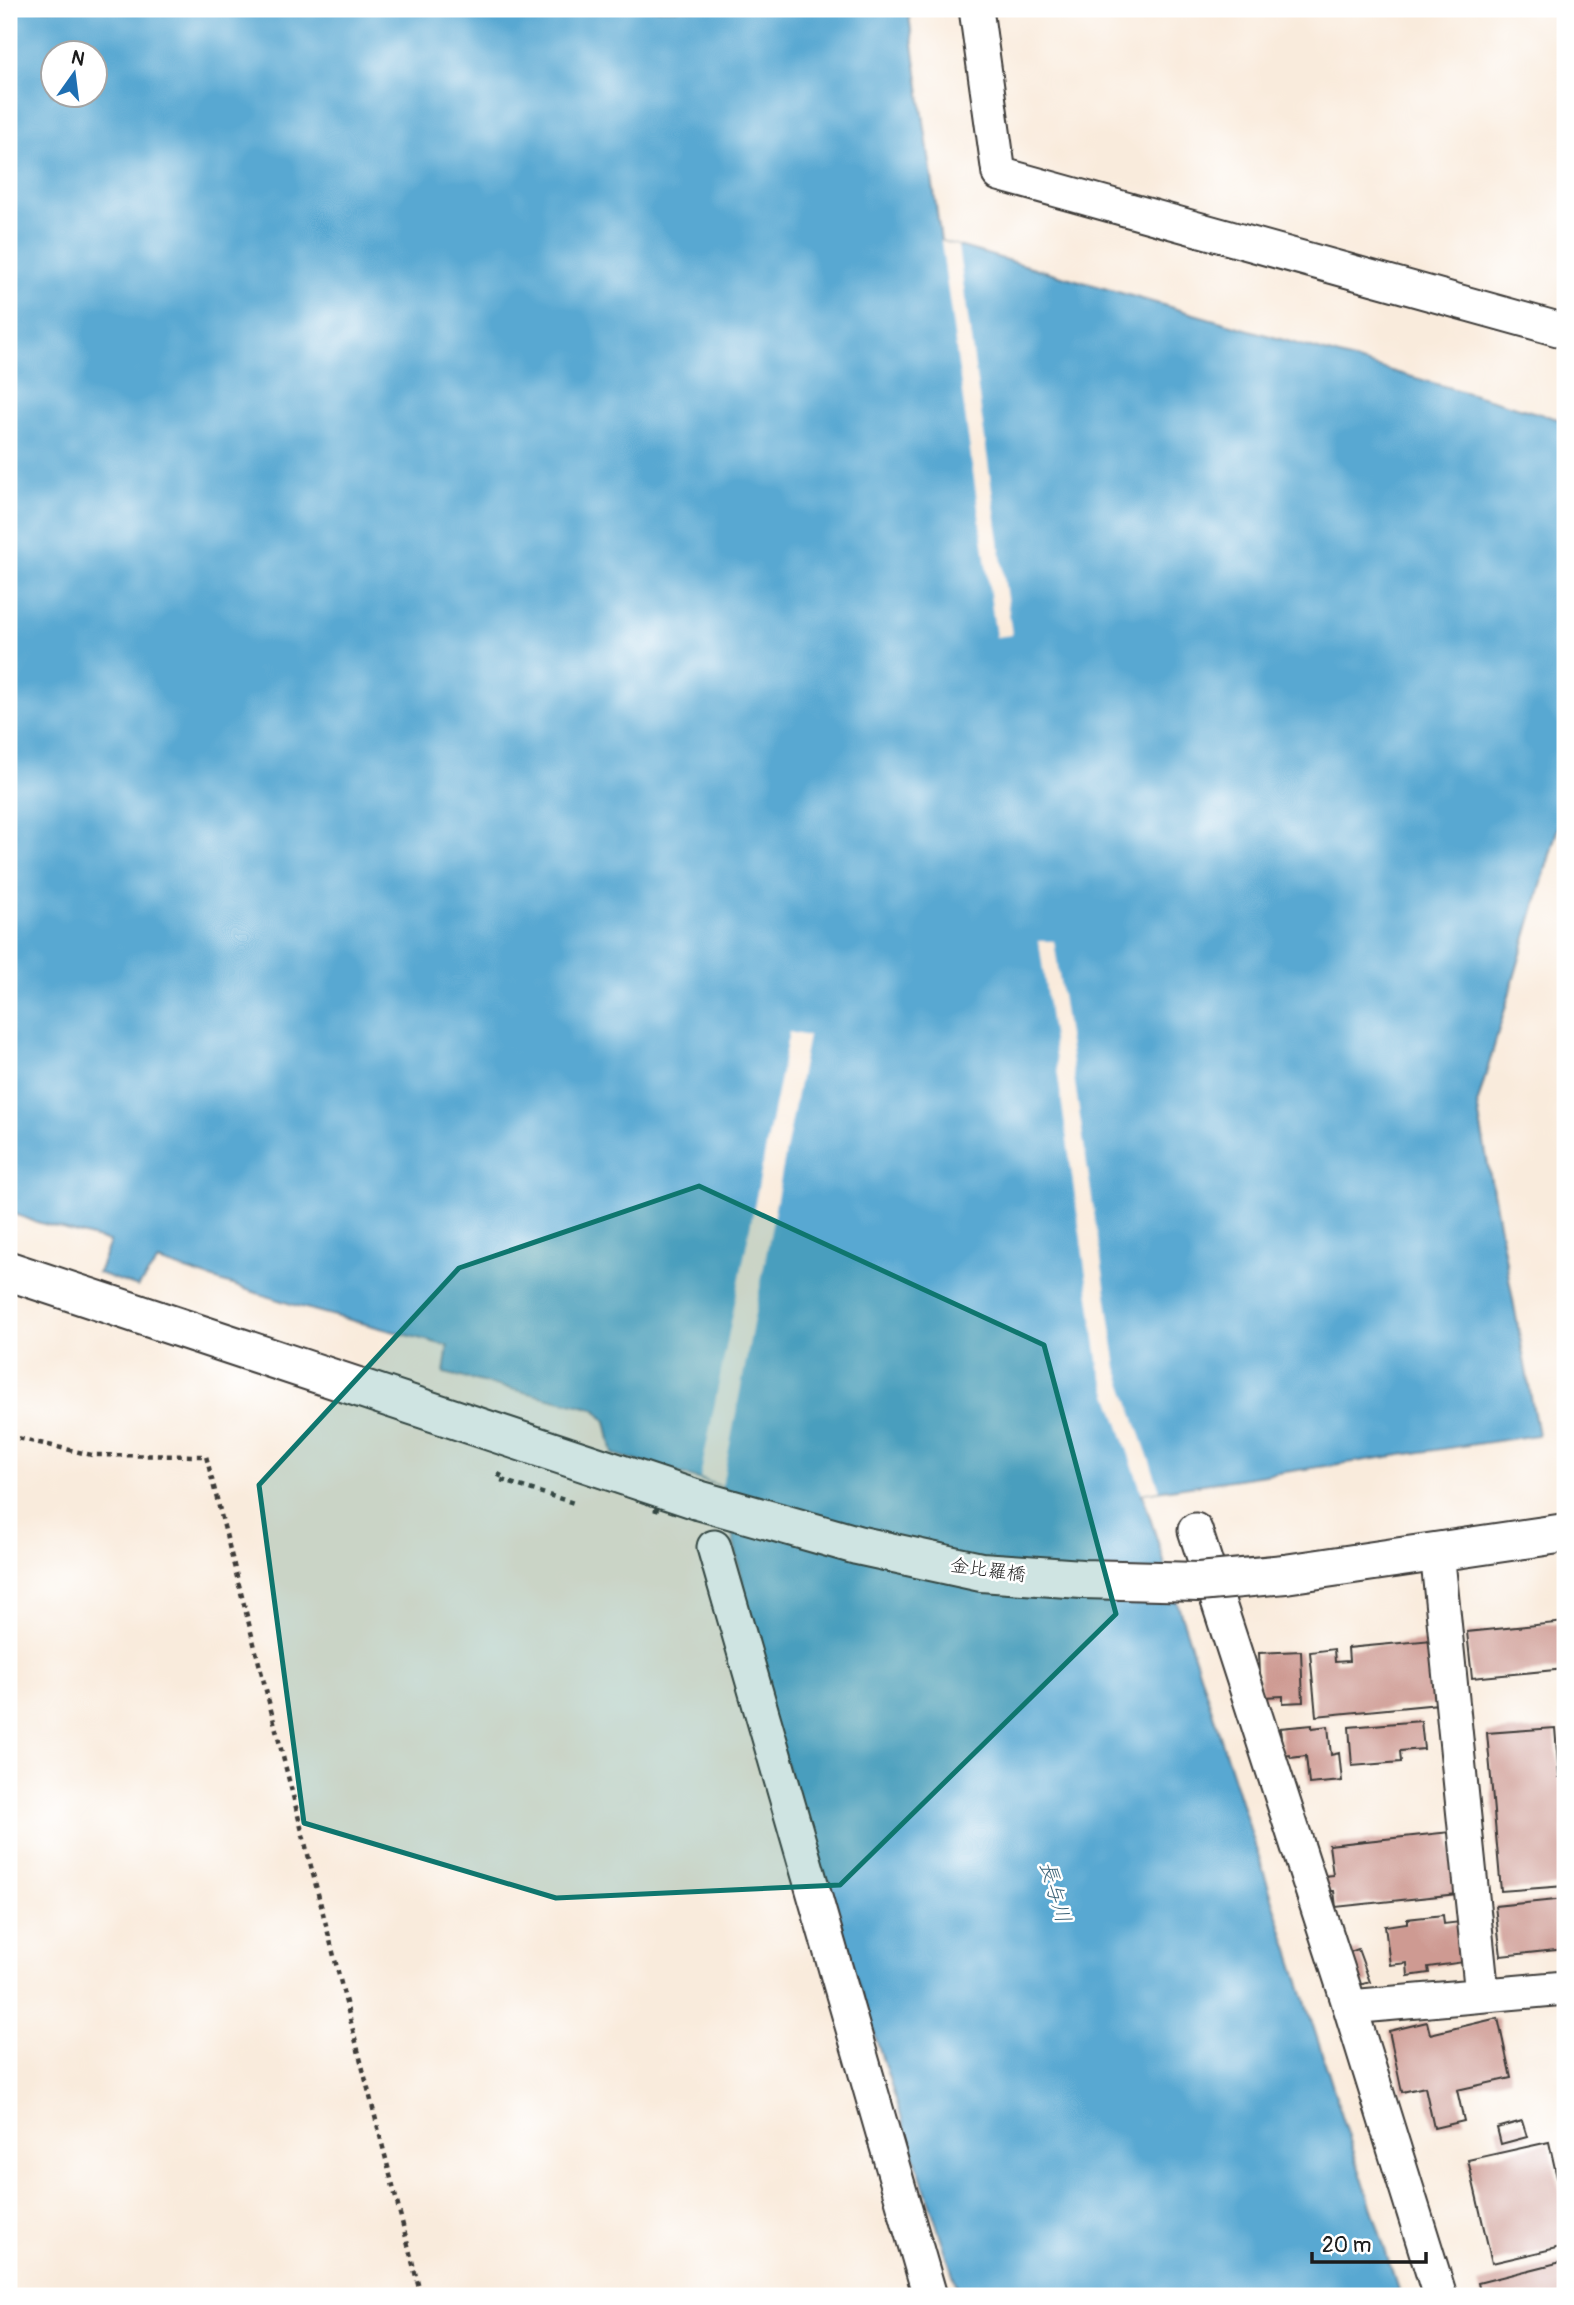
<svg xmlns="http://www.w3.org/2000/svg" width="1574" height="2305" viewBox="0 0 1574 2305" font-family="Pangolin,'Klee One',sans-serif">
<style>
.water{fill:#58a8d2;stroke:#3a6277;stroke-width:2;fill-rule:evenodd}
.pier{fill:#f9ebdc}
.building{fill:#ce9a92}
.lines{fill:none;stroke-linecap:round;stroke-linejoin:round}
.street-casing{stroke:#3d3b39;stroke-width:37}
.secondary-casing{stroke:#3d3b39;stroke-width:42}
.path{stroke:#3d3b39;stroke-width:4.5;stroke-dasharray:5 5;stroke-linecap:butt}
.street{stroke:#fff;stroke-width:33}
.secondary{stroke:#fff;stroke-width:38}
.secondary-bridge-casing{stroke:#3d3b39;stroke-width:42;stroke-linecap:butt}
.path-bridge{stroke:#3d3b39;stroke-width:4.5;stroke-dasharray:5 5;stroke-linecap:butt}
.secondary-bridge{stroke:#fff;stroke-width:38}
.marked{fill:#0f766e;fill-opacity:0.2;stroke:#0f766e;stroke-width:5;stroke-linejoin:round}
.labels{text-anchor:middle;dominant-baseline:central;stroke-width:5;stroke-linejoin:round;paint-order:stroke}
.street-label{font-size:19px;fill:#1c1c1c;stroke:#fff}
.water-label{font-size:21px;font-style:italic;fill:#3a6277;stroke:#fff}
</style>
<rect width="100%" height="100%" fill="#fff"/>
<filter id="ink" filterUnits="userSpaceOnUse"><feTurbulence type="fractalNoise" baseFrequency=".0143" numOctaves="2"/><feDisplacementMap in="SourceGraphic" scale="14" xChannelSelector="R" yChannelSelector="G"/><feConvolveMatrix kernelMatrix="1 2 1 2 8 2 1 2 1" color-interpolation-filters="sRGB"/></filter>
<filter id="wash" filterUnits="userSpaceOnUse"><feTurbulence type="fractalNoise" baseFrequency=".00686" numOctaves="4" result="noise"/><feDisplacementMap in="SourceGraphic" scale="28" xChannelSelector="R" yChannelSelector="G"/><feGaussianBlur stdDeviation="1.57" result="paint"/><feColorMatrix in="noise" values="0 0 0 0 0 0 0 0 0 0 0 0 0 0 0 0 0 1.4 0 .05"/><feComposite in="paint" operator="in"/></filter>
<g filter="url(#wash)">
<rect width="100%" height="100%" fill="#f9ebdc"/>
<!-- water -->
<path class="water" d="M9,9H908L941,241L1565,421V803L1477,1105L1538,1435L1142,1493L1400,2296H960L772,1721L722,1486L613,1454L606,1421L595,1409L444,1373L448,1346L294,1305L158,1261L138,1287L98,1273L110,1242L33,1221L9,1212ZM52,52H94V94H52Z"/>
<!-- pier -->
<path class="pier" d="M941,241L958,246L1012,635L996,637Z
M1039,941H1054L1117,1368L1160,1490L1142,1493L1099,1367Z
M789,1032L808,1036L722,1486L700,1478Z"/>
<g id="blocks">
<!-- building -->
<path class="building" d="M1565,1622V1669L1472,1678L1467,1632Z
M1432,1640L1438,1704L1316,1716L1310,1652L1334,1649L1335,1662L1349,1661L1348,1648Z
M1301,1651L1303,1702L1283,1703V1696L1261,1697L1259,1653Z
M1421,1721L1424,1749L1400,1751L1401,1762L1352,1766L1349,1727Z
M1312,1725V1728L1328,1726L1331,1755L1339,1753L1342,1781L1309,1784L1306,1756L1291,1758L1290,1755L1283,1756L1280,1728Z
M1555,1728L1559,1777H1565V1817H1563L1565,1886L1501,1891L1487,1733Z
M1450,1832L1457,1894L1336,1907L1334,1891H1326L1324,1876L1333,1875L1329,1845Z
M1565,1899V1949L1501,1956L1495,1906Z
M1443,1915L1444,1924L1460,1922L1464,1962L1428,1967L1429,1973L1408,1976L1407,1963L1390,1965L1385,1926L1407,1923V1919Z
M1358,1949L1370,1982L1352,1987L1342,1955Z
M1498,2018L1511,2078L1457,2090L1464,2121L1434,2128L1425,2087L1402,2092L1389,2031L1427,2022L1430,2034Z
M1522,2121L1527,2137L1501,2144L1497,2128Z
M1549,2142L1565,2213V2246L1492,2263L1468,2160Z
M1565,2261V2296H1481L1478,2283Z"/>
</g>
</g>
<g filter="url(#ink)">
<use href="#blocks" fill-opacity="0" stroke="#3d3b39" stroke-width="2"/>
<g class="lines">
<!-- street casing -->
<g class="street-casing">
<path id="street" d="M976,9L999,174L1565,331
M1195,1530L1350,2007L1440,2296
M714,1547L930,2296
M1437,1551L1482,1995
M1350,2007L1565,1988"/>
</g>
<!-- secondary casing -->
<g class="secondary-casing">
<path id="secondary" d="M9,1271L698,1500
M1285,1574L1565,1533"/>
</g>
<!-- path -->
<path class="path" d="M9,1436L92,1455L206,1456L421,2296
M501,1473L498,1479L577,1504"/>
<!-- street -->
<use href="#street" class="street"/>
<!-- secondary -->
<use href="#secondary" class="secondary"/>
<!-- secondary-bridge casing -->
<g class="secondary-bridge-casing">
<path id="secondary-bridge" d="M698,1500L857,1545L981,1572L1082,1579L1199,1582L1285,1574"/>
</g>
<!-- path-bridge -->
<path class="path-bridge" d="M654,1509L663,1512"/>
<!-- secondary-bridge -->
<use href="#secondary-bridge" class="secondary-bridge"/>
</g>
</g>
<!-- marked area -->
<path class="marked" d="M699,1186L1044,1345L1116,1614L840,1885L556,1898L304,1823L259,1485L459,1268Z"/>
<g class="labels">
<!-- street labels -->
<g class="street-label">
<text transform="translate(988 1570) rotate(8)">金比羅橋</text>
</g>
<!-- water labels -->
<g class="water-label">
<text transform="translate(1055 1892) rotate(74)">長与川</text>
</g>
</g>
<!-- margin -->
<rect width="1574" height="2305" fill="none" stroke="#fff" stroke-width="35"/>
<!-- north arrow -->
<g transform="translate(74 74) rotate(14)"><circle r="33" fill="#ffffff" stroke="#a4a4a4" stroke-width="2"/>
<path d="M0-5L12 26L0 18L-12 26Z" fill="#1f6fb2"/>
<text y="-10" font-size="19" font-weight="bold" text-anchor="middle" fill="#1c1c1c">N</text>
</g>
<!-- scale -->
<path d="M1312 2252v10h114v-10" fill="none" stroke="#1c1c1c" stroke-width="3.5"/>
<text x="1322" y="2252" font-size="21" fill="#1c1c1c" stroke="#ffffff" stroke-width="5" paint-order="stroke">20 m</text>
</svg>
